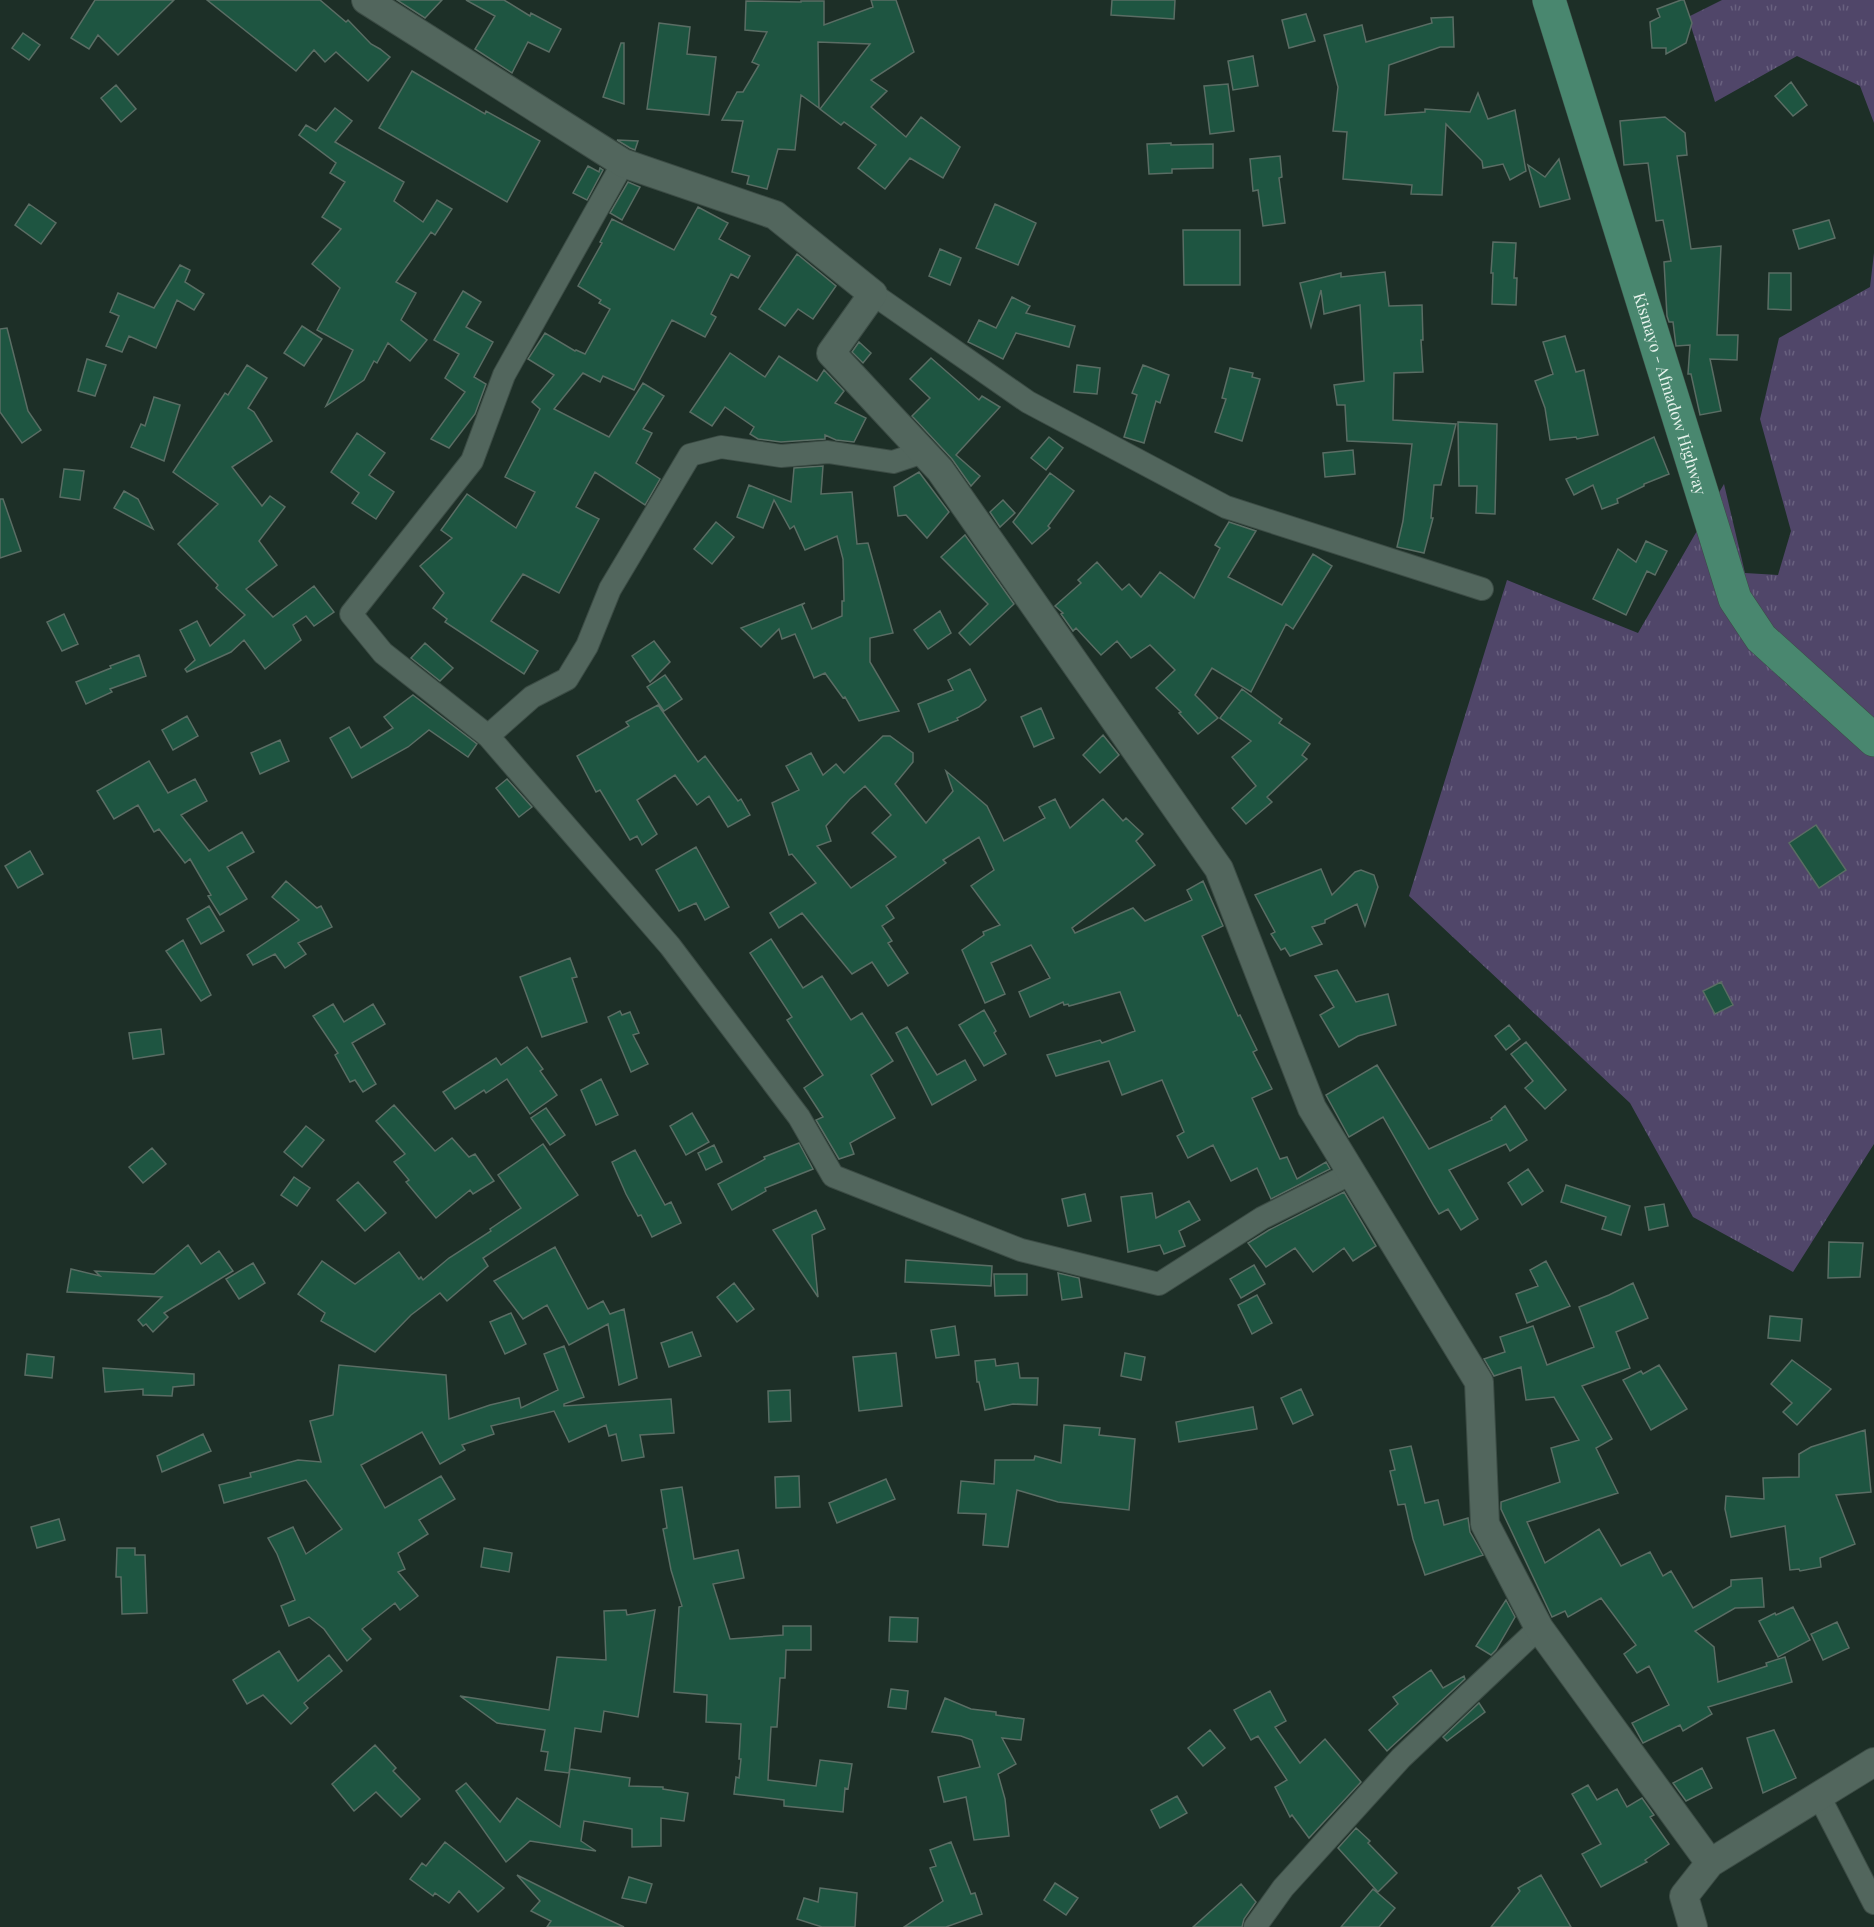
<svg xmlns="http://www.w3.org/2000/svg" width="1874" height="1927" viewBox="0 0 1874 1927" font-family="'Playfair Display',serif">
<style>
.grass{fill:url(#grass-tufts)}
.building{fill:#1e5541;stroke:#5a6d64;stroke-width:1.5;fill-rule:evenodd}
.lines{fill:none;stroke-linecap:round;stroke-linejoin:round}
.minor-casing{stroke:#3c4c45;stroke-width:24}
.tertiary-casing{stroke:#3c4c45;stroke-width:30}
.primary-casing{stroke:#3c4c45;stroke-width:34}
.minor{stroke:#52665d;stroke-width:22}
.tertiary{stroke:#52665d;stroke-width:28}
.primary{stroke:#49876f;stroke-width:33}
.labels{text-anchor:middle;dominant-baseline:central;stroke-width:5;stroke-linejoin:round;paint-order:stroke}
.street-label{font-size:16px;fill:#e8f3ed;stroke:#13251d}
</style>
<defs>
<pattern id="grass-tufts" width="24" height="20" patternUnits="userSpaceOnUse" patternTransform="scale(1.5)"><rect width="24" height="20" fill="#504669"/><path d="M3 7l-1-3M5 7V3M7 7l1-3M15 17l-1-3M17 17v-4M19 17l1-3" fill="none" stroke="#69617f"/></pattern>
</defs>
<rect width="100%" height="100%" fill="#1d2f27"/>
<!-- grass -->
<path class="grass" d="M1722,0H1874V123L1860,86L1797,56L1715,102L1688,17Z
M1874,253V1144L1793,1272L1693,1217L1630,1103L1409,896L1507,580L1638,633L1724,484L1745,573L1778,575L1791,531L1760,419L1779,338L1870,287Z"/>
<!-- building -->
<path class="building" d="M95,0H174L118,55L98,35L89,49L71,38Z
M207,0H320L346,22L348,20L371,44L380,49L390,57L368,81L336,52L325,62L314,50L296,71Z
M397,0H442L425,18Z
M466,0H504L530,16L531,13L561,29L549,52L528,42L512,73L475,49L495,16Z
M871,0H896L914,52L871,80L887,91L871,107L906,137L921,117L960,147L943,178L910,158L885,189L858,168L876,145L844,122L841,125L820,109L870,44L818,42L819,108L801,95L795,150L778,149L767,189L747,184L749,176L732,172L743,121L722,120L737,92H743L759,65L752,62L767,32L745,30L746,1L801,2V1H824V25L873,7Z
M1112,0H1175L1174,19L1111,15Z
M1681,0H1684L1692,23L1686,43L1666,54V48H1652L1650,22L1660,17L1657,9Z
M1306,14L1315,41L1289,48L1282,20Z
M1453,17L1454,47H1440L1389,65L1385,115L1425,112V109L1470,112L1478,93L1488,119L1515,110L1526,171L1510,180L1503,164L1483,168L1482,161L1446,124L1442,195L1411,194L1412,185L1343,179L1347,132L1333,131L1338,87L1324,35L1362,25L1366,42L1432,23L1431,18Z
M659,23L690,27L687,54L716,57L709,115L647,109Z
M23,33L40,45L29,60L12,48Z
M621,43H624V104L603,97Z
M1253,56L1258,86L1233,90L1228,61Z
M412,71L485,114L486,111L540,141L507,202L379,128Z
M1791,82L1807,105L1793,116L1775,96Z
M1228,84L1234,131L1210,134L1204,86Z
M116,85L136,109L121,122L101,98Z
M335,108L352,121L335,142L404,182L394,201L423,222L437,200L452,209L435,235L431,232L396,282L416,293L401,320L427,340L410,361L388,343L377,363L374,361L364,380L326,406L353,350L317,330L340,288L312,264L341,229L322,217L345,182L330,173L336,163L299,135L306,125L316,131Z
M1665,117L1685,133L1687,155L1677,156L1691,249L1721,246L1717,335H1738L1737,360L1710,359L1721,411L1700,415L1691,374H1688L1690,345L1676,346L1673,322H1669L1667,316L1664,262L1671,261L1663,220L1656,221L1648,163L1624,165L1620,121Z
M617,140L638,141L635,150L630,148Z
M1171,143V145L1213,144V168L1172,169V173L1149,174L1147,144Z
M1280,156L1282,177L1279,178L1285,223L1263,226L1258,190L1253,191L1250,159Z
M1559,159L1570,199L1540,207L1528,165L1545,177Z
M588,166L599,172L600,168L603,170L587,200L573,193Z
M628,182L640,187L622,220L610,213Z
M29,204L56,223L41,244L15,225Z
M995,204L1036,223L1018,265L976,248Z
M698,207L728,223L719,239L750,256L738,278L731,274L711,314L716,317L705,337L672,320L634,390L603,376L600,382L583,373L554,409L609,437L643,383L664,396L643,429L652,433L636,463L660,479L645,505L595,472L576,507L599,519L559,593L523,574L491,621L538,651L524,674L445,622L447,619L433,608L444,593L420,566L452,538L441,530L467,494L516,528L535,492L505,477L540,409L532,402L554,375L528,359L545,333L575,351L576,350L585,354L610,309L599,303L601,300L578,286L602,243L600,242L612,219L674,250Z
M1829,220L1835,238L1799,249L1793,230Z
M1183,230H1240V285H1184Z
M1493,242L1516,243L1514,278H1517L1516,305L1492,304L1493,273H1491Z
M940,249L961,258L950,285L929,276Z
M797,254L836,286L813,319L798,309L785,326L759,309Z
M180,265L190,270L185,282L204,294L194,310L177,300L156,348L129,336L122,352L106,346L119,316L110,312L118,293L154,308Z
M1385,272L1389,306L1422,305L1423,340H1421L1423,372L1394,373L1393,420L1456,424L1441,485H1434L1431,518H1433L1424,553L1397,547L1403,521L1412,444L1347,441L1345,405H1337L1334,385L1364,381L1360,305L1324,314L1321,290L1311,327L1300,283L1341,273V277Z
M1769,273H1791V310L1768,309Z
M463,291L481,302L466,327L493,342L474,377L486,384L475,414L449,448L431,439L465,392L445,378L459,354L434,340Z
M1012,297L1030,306L1026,313L1075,326L1069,347L1016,333L1003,359L968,342L979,320L996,328Z
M302,326L322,339L304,366L284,353Z
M7,328L28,411L41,430L22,443L0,412V329Z
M1565,336L1576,372L1584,370L1598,435L1577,439L1576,437L1550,440L1545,408L1535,381L1553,374L1543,342Z
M859,342L871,353L863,363L852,352Z
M730,353L765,377L779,356L817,381L824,370L844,391L835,403L866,418L854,442L836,440L825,435V439L781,442L758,439L750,434L754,427L725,407L712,426L690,412Z
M931,358L979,400L982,396L1000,407L956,455L980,476L971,486L952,459L912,416L930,398L910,379Z
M87,359L106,365L95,396L78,391Z
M247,365L267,378L248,408L254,412L272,441L232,467L262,506L270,496L285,507L259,541L277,565L246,589L273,617L314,586L334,612L314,626L306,616L293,625L301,640L265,669L244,640L231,652L187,672L185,669L195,660L180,630L197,621L210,646L245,615L216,588L218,585L178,544L218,504L173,472L225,393L228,395Z
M1077,365L1100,368L1097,394L1074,392Z
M1143,365L1169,375L1160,403L1156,401L1144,443L1124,437L1137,395L1132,393Z
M1230,368L1253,373L1252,377L1260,379L1242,441L1215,432L1226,399L1222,398Z
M154,397L180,405L164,461L131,447L141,424L145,426Z
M1458,422L1497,424L1495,514L1476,513L1477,486H1459Z
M357,433L385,453L369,475L394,492L376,519L352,503L359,493L331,472Z
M1049,437L1063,448L1046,470L1031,458Z
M1654,437L1669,474L1644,484V486L1617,499L1618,503L1602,509L1593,485L1574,495L1566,479Z
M1353,450L1355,474L1325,477L1323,453Z
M823,466L821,494L852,492L857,544L868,543L893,633L870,638V662L899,711L859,721L845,697L843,698L825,673L814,678L795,634L782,639L779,629L761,647L741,628L805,603L802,605L812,629L842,616V601H844L843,559L837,536L805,550L794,526L790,529L774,500L763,528L737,517L749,485L791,502L794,468Z
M64,469L84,471L80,500L60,497Z
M919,472L949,512L927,538L906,515L898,516L894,487Z
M1050,473L1074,491L1048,526L1050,528L1032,544L1013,522Z
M124,491L138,499L153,529L114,508Z
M0,499H3L21,551L0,558Z
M1003,500L1015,513L1000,527L990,512Z
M716,522L734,537L712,564L694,549Z
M1229,522L1256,531L1228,577L1282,605L1313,554L1332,566L1293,629L1286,624L1251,692L1212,668L1195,695L1218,718L1198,734L1179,713L1181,712L1156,688L1175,670L1150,645L1131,658L1117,641L1101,655L1076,628L1073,631L1061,614L1063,613L1055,606L1081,583L1078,580L1097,562L1122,590L1129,584L1141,597L1160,572L1194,598L1220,548L1215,545Z
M965,535L1014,604L970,645L959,633L988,604L941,557Z
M1646,541L1667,551L1655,575L1647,571L1626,615L1593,599L1618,549L1636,562Z
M940,611L951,633L928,649L914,630Z
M64,614L78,644L62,651L47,622Z
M654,641L670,662L650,682L632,656Z
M425,643L453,668L440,681L411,658Z
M139,655L146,676L110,689L112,692L86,704L76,682L111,668L110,666Z
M970,669L986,700L979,707L957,718L958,720L929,732L918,704L953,690L948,680Z
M665,675L682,699L664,711L647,687Z
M1242,689L1282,719L1279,723L1310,744L1302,755L1307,759L1267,797L1272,802L1246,824L1232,808L1256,786L1232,757L1251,741L1220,718Z
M413,695L477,744L468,757L429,730L408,747L352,778L330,738L349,727L361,748L393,728L384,717Z
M658,705L698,762L705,756L738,801L741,799L750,815L728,827L709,796L697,805L675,775L637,800L657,834L642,845L637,836L630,840L600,790L596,792L577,756L629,726L626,722Z
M1041,708L1054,738L1034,747L1021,717Z
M187,716L198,736L173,750L162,730Z
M1103,735L1119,755L1100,773L1083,755Z
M883,736H890L913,753V762L895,784L926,823L953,791L946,771L987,806L1004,841L1045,818L1039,807L1055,799L1070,828L1103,799L1123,821L1126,818L1143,834L1136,841L1155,865L1072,928L1075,933L1133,908L1145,921L1192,900L1187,890L1203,881L1223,926L1202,936L1238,1016L1240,1015L1257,1050L1253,1052L1272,1089L1252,1098L1280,1159L1287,1157L1297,1179L1326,1162L1330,1169L1271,1199L1257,1168L1231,1181L1213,1145L1188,1158L1177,1136L1184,1132L1162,1080L1122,1095L1109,1061L1056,1076L1047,1055L1100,1040L1102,1043L1135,1031L1120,992L1069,1006L1068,1004L1064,1005L1063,1002L1030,1017L1019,992L1050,978L1031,945L991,963L1005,994L985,1003L962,950L984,935L983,932L1000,925L971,886L994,870L979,837L943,860L946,863L886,906L894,918L882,926L892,941L888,943L908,973L888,986L872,962L852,974L802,913L779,928L770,913L816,883L792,854L789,855L772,803L799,790L786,766L811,753L823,775L836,764L844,773ZM865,786L891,815L872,833L896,857L851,888L817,846L831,841L826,826L850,799Z
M280,740L289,761L260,774L251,753Z
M149,761L168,793L195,779L207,801L181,815L209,851L242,832L254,852L227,867L247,899L220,915L208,896L211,895L190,859L185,863L159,829L154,832L138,805L114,819L97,791Z
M507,779L532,807L519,817L496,788Z
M1816,825L1846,870L1819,888L1789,843Z
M696,847L729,907L705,920L696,903L679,911L656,870Z
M30,851L43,874L18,888L5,866Z
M1321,869L1332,895L1355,872L1361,870L1374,875L1378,887L1365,926L1357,904L1325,920V923L1312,927L1322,944L1290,956L1285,948L1281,950L1271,934L1275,932L1255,895Z
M286,881L317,908L321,906L332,927L298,943L306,954L285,968L275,954L253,965L247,955L299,920L272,897Z
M209,906L224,931L201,944L187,919Z
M771,939L803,988L822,976L851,1020L862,1013L893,1061L871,1075L895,1118L850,1143L854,1154L839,1159L816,1120L823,1117L804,1088L823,1075L787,1020L792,1017L750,953Z
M183,940L211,995L201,1001L166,951Z
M570,958L577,977L572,978L587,1022L542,1037L520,977Z
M1337,970L1356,1002L1388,994L1396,1025L1358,1036L1339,1047L1320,1015L1334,1007L1315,976Z
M1721,982L1733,1005L1715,1014L1703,991Z
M333,1004L344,1022L373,1004L385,1024L352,1043L376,1084L363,1092L355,1080L350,1082L335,1055L338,1053L313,1016Z
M984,1010L996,1031L994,1033L1006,1054L984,1066L959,1025Z
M620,1011L622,1015L630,1012L639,1033L633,1035L648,1064L631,1072L608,1017Z
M1509,1025L1520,1039L1506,1050L1495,1036Z
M907,1027L937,1075L965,1060L976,1080L932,1105L896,1033Z
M161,1029L164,1054L133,1059L129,1033Z
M1526,1042L1566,1090L1545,1109L1525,1088L1533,1081L1511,1054Z
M527,1047L543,1069L540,1071L557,1095L530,1114L507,1079L486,1093L484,1090L455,1109L443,1092L496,1058L501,1065Z
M1377,1065L1429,1149L1492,1120L1491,1118L1505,1106L1527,1140L1510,1151L1506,1144L1449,1170L1478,1219L1461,1230L1448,1209L1439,1214L1434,1206L1383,1117L1349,1137L1326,1095Z
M601,1079L618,1115L596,1125L581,1090Z
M394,1105L435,1151L452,1138L469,1157L475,1154L494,1181L473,1194L470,1190L436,1218L406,1182L409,1180L394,1162L405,1154L376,1121Z
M546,1108L565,1135L550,1145L531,1118Z
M692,1113L709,1142L686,1155L670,1126Z
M306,1126L324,1140L302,1167L284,1152Z
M799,1143L813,1169L765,1188L766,1191L732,1210L718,1184L765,1159L764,1157Z
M543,1144L578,1195L483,1258L488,1266L447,1301L440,1293L411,1315L375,1352L321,1321L325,1313L298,1294L322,1261L355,1284L399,1252L419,1279L421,1277L423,1280L449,1258L491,1231L490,1229L521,1208L498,1175Z
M714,1145L722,1162L706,1170L698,1153Z
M152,1148L166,1164L143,1183L129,1167Z
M635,1150L665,1205L671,1202L681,1223L652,1237L641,1215L638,1216L626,1194L612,1162Z
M1528,1169L1543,1191L1522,1205L1508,1183Z
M294,1177L310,1188L297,1206L281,1195Z
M358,1182L386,1213L365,1231L337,1200Z
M1566,1185L1630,1206L1621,1235L1602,1229L1606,1217L1561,1202Z
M1344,1192L1376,1246L1353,1261L1344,1248L1313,1272L1295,1248L1266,1267L1248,1243L1269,1230Z
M1152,1193L1156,1218L1189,1201L1200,1220L1179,1231L1185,1246L1164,1254L1160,1245L1128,1252L1121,1197Z
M1085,1194L1091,1221L1068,1226L1062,1199Z
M1664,1204L1668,1226L1649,1230L1645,1207Z
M816,1210L825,1229L812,1235L818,1297L773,1230Z
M1829,1242L1863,1243L1860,1277L1828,1278Z
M188,1245L201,1264L219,1251L233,1271L164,1313L168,1317L153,1332L146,1324L143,1326L138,1320L162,1297L67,1292L71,1269L100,1276L95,1271L154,1274Z
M555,1247L588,1309L603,1301L610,1314L624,1309L637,1378L619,1385L608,1324L569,1345L547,1305L523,1319L494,1281Z
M906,1260L992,1266L991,1286L905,1282Z
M1546,1261L1570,1306L1527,1323L1516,1294L1538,1286L1530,1270Z
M253,1263L265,1283L239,1299L226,1279Z
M1254,1265L1265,1284L1241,1298L1230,1279Z
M1058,1273L1079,1278L1082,1297L1062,1300Z
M994,1274H1027V1295L995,1296Z
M734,1283L754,1309L737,1322L717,1297Z
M1633,1283L1648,1318L1616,1332L1630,1368L1582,1386L1612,1439L1596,1448L1618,1493L1527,1522L1545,1563L1599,1529L1621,1566L1650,1552L1663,1576L1671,1571L1693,1608L1731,1586V1580L1762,1578L1764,1607L1735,1608L1695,1631L1714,1647L1718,1682L1767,1666L1766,1663L1785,1657L1792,1682L1708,1707L1712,1714L1683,1731L1680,1725L1643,1743L1632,1723L1669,1705L1649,1666L1637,1673L1624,1654L1636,1645L1601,1598L1568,1617L1565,1611L1552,1617L1501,1509V1502L1560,1482L1551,1448L1579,1440L1554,1397L1526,1400L1521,1367L1494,1376L1484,1359L1505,1352L1500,1337L1533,1326L1547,1365L1594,1347L1579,1307L1609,1295Z
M1257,1295L1272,1323L1252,1334L1238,1305Z
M511,1313L526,1344L505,1354L490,1322Z
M1770,1316L1802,1319L1800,1341L1768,1338Z
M955,1326L959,1355L936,1358L931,1330Z
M692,1332L701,1356L669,1367L661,1343Z
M564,1346L584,1397L564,1404V1406L671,1399L674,1433L640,1435L644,1457L622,1461L616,1434L609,1436L606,1425L569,1442L554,1411L491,1426L494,1434L462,1445L465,1450L440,1464L422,1432L361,1465L385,1508L441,1476L455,1499L419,1520L428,1534L398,1553L405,1569L398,1572L418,1596L400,1610L395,1603L362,1629L371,1639L347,1661L324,1629L309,1617L289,1626L281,1606L295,1600L277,1554L268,1538L293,1527L306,1554L342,1529L306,1480L224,1503L219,1485L251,1477L250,1473L298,1460L321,1462L310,1421L333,1415L339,1365L446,1375L449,1419L490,1405L519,1398L521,1408L558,1390L544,1354Z
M896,1353L902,1406L859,1411L853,1357Z
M1125,1353L1145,1357L1141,1380L1121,1376Z
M27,1354L54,1357L52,1378L25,1375Z
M995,1359L996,1366L1018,1363L1020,1378H1038L1037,1405L1013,1404L985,1410L979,1382H977L975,1361Z
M1792,1360L1831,1389L1797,1425L1783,1412L1792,1403L1771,1384Z
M1659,1365L1687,1409L1651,1430L1623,1380L1641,1371L1643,1374Z
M103,1368L194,1374V1385L173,1387L172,1396L143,1395V1389L105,1392Z
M1301,1389L1313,1415L1293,1424L1281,1398Z
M790,1390L791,1421L769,1422L768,1391Z
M1253,1407L1257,1429L1179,1442L1176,1422Z
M1064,1425L1100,1428L1099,1435L1135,1439L1129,1510L1058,1502L1017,1490L1008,1547L983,1545L986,1514L958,1513L961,1481L994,1484L995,1460H1034L1035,1456L1061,1463Z
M1865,1430L1871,1492L1836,1495L1855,1544L1820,1558L1821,1567L1800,1571L1799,1569L1790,1570L1785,1526L1731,1537L1725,1509L1726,1496L1764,1499L1763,1478L1799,1477V1454L1811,1447Z
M203,1434L211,1451L162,1472L157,1456Z
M1411,1446L1425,1503L1438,1500L1444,1525L1468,1518L1470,1532L1483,1555L1425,1575L1413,1539L1405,1504L1398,1505L1390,1471L1395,1470L1390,1450Z
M799,1476L800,1507L776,1508L775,1477Z
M886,1479L895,1499L837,1523L829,1503Z
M682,1487L694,1559L738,1550L744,1578L713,1584L730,1639L783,1635V1626H811V1650H786L785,1678H780L777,1727H771L768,1780L816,1786L820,1760L852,1764L848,1789L845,1788L843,1812L784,1806V1800L734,1794L736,1777L739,1778L741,1759H739L741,1724L706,1722L707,1695L674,1692L679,1607L682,1606L671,1570L663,1529L667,1528L661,1490Z
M59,1519L65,1540L37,1548L31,1527Z
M117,1548H135V1555H145L147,1613L122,1614L121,1577H116Z
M484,1548L512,1553L509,1572L481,1567Z
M1506,1600L1515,1617L1496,1650L1491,1655L1476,1646Z
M1793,1607L1810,1640L1778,1657L1759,1621L1775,1613L1776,1615Z
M626,1610L627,1615L655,1610L638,1717L604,1711L601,1732L575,1728L569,1773L545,1770L548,1752L541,1751L545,1730L497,1723L460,1696L549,1710L557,1657L606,1660L604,1611Z
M890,1617L918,1618L917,1642L889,1641Z
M1837,1622L1849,1648L1823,1660L1811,1634Z
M279,1651L298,1681L329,1655L342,1671L304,1703L308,1708L291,1724L263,1695L247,1704L233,1680Z
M1431,1670L1443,1688L1464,1676L1465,1679L1387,1751L1369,1730L1398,1704L1393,1697Z
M891,1689L908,1691L906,1709L888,1707Z
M1270,1691L1286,1721L1275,1727L1300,1763L1325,1739L1361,1782L1309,1838L1292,1815L1290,1817L1275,1787L1287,1780L1258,1736L1251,1740L1234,1710Z
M945,1698L971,1709L996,1712V1715L1024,1719L1021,1740L1002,1738L1016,1764L998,1774L1005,1799L1009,1836L974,1840L966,1797L944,1802L938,1777L980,1767L972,1740L961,1736L932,1732Z
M1479,1703L1485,1712L1447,1741L1443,1737Z
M1210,1730L1225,1748L1203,1766L1188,1748Z
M1774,1730L1796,1778L1763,1793L1747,1738Z
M375,1745L396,1768L393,1771L420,1799L401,1817L376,1792L354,1811L332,1784Z
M1702,1768L1712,1788L1686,1801L1673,1783Z
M570,1769L630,1778L629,1786L663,1787V1789L688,1793L684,1821L661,1818V1846L632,1847V1829L584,1821L581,1841L596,1851L530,1841L506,1862L456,1791L466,1783L500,1822L517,1798L560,1827Z
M1588,1785L1597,1800L1617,1789L1627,1807L1642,1798L1654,1815L1650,1817L1669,1844L1645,1860L1647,1862L1601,1887L1582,1854L1601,1844L1572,1794Z
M1177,1796L1187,1813L1160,1828L1151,1810Z
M1356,1828L1370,1841L1368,1843L1397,1873L1378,1892L1338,1848Z
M445,1842L504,1888L478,1912L459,1891L449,1903L435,1893L433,1896L410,1879L422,1863L426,1866Z
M951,1842L971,1894L975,1893L982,1914L946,1927H904L943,1901L930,1868L936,1866L930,1850Z
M517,1875L575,1904L624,1927H547L551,1921L531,1911L540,1901Z
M1541,1875L1571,1927H1491L1520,1891L1518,1888Z
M629,1877L652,1884L646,1903L622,1898Z
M1055,1883L1078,1898L1066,1915L1044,1900Z
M1241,1884L1256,1902L1244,1919L1242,1927H1193Z
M820,1888L857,1893L855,1927H822L797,1919L804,1898L818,1902Z
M1373,1889L1395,1908L1379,1927H1341Z"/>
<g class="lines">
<!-- minor casing -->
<g class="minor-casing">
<path id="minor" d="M623,163L504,375L472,461L351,614L383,653L488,736L670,946L799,1117L833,1176L1021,1250L1159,1284L1262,1218L1352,1173
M873,294L1028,402L1226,507L1482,589
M488,736L532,697L567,679L587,646L610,589L690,455L721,447L781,456L828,452L893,462L923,452
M1819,1796L1874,1903
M1255,1927L1283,1888L1401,1758L1539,1628"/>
</g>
<!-- tertiary casing -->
<g class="tertiary-casing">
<path id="tertiary" d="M366,0L623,163L775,215L873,294L831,353L940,470L1219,869L1312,1108L1479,1382L1485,1524L1539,1628L1710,1863
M1693,1927L1684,1896L1710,1863L1874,1762"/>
</g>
<!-- primary casing -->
<g class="primary-casing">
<g id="primary">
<path id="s1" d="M1549,0L1735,599L1761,638L1874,740"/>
</g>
</g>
<!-- minor -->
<use href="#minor" class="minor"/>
<!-- tertiary -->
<use href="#tertiary" class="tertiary"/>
<!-- primary -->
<use href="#primary" class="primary"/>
</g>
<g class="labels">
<!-- street labels -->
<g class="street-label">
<text stroke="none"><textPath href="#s1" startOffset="412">Kismayo - Afmadow Highway</textPath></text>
</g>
</g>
</svg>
